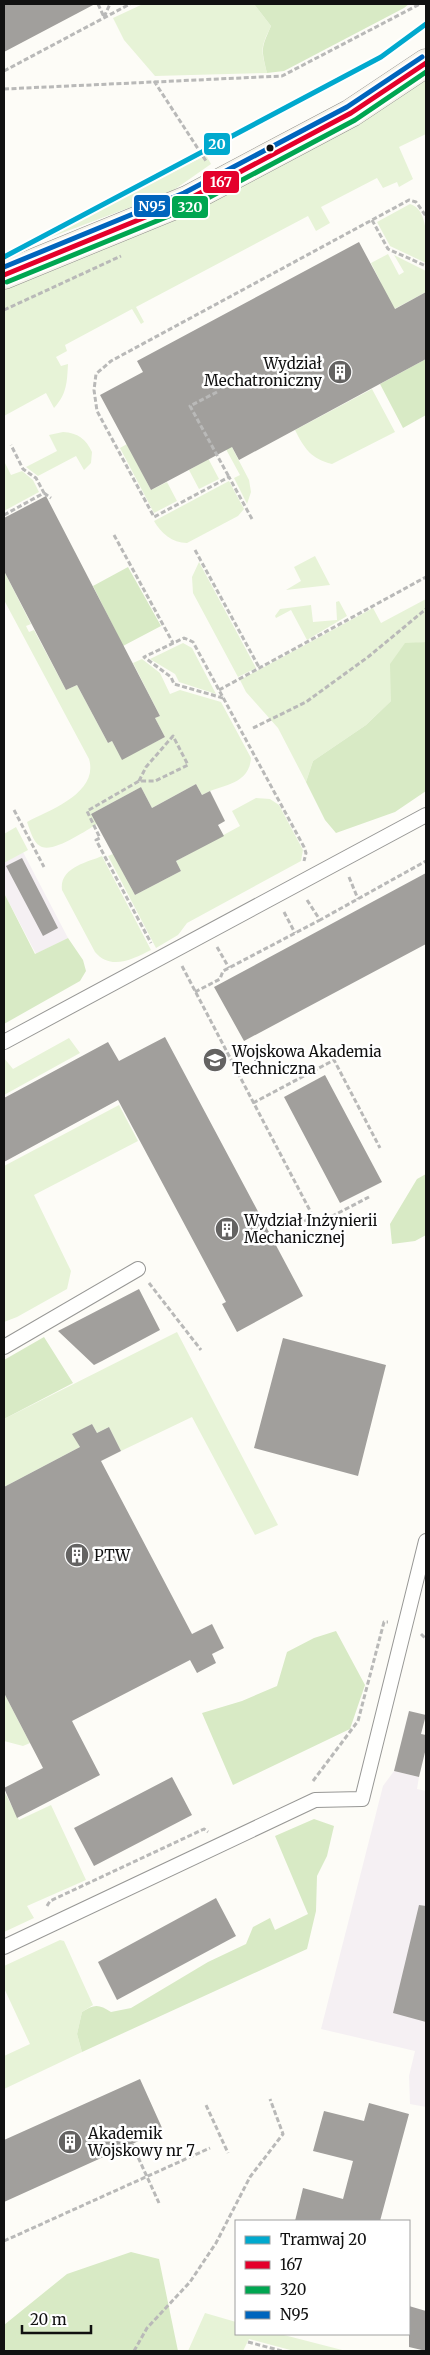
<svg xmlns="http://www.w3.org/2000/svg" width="430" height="2355" viewBox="0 0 430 2355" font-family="Merriweather,serif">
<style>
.industrial{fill:#f5f0f3}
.green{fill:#e7f3d7}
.forest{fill:#d8eac5}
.building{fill:#a19f9c}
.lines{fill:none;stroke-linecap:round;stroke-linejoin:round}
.lane-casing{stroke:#979795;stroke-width:16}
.secondary-casing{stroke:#8e8d8b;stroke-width:29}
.path{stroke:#b9b9b8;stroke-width:3;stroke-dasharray:5 2.5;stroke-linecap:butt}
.lane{stroke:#fffffe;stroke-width:14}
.secondary{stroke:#f6f4eb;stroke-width:28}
.bus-1-casing{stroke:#fff;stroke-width:9}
.bus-2-casing{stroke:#fff;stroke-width:9}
.bus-3-casing{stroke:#fff;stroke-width:9}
.bus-1{stroke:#e4002b;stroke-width:5}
.bus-2{stroke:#00a651;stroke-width:5}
.bus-3{stroke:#0065bd;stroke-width:5}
.tram-1-casing{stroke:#fff;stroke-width:9}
.tram-1{stroke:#00a9ce;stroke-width:5}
.bus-dot{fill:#111;stroke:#fff;stroke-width:2}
.labels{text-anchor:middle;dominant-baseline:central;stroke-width:5;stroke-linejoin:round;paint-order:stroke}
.poi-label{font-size:15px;fill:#111;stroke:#fff;text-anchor:start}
.line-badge{stroke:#fff;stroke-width:2}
.badge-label{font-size:14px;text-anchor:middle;font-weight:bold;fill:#fff}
</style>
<rect width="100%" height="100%" fill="#fdfcf7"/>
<!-- industrial -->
<path class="industrial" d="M23,852L68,938L36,954L4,893V863Z
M394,1771L419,1777L417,1789L426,1791V2107L410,2104L409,2076L415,2051L321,2029L383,1786Z"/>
<!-- green -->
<path class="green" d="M143,4H254L271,26C260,49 261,49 267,73L155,76L124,40L113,18Z
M426,76V134L399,147L413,179L399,187L397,182L383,188L377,178L321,207L330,223L316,231L308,216L136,307L144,322L141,324L132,309L65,345L67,351L56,357L61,366L68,364C67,382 67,394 54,408L46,393L4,416V288L178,219L327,141Z
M206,155L211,164L171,192L38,242Z
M410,204C430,210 426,245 426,263L390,246L377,222Z
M388,254L399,275L404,272L394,255L426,271V292L240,392L232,377L180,405L219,479L199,489L189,470L205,461L171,396L381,283L371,263Z
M372,389L395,432L332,464C311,459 304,448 295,430Z
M203,407H211L249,480L251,492L247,504L234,478L240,475Z
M63,432C78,433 86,439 92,452L91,463L84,470L76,456L38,476L26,467L57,451L49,435Z
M127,444L151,490L167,482L177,501L154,513L120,448Z
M4,461L11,475L22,471L33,480L39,492L4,511Z
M229,481L244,509L238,516L187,543C172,543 161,533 154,521Z
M315,556L330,585L286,590L301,581L294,567Z
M199,562L256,668L238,677L193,593L192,577Z
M4,571L31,624L26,626L29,632L34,630L66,690L77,685L108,743L112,741L122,759L165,737L155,718L160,716L133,663L142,659L160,673L170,694L180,690L221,702L251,758C249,786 221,784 202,795L196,784L152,808L141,787L91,814L97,824C85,831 52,854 40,846C33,842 30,830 27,822C50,810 99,793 89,759L4,600Z
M426,599V642L405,644L391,664V701L366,725L313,761L306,782L278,728L246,692L240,680L373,608L381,623Z
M339,601L347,616L307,640L291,610L276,618L275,616L280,609L311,605L313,622L337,620L336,602Z
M183,643L192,648L216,694L179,682L175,674L150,659Z
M256,798L270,799L279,805L303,850L301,861L187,923L178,935L156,948L108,856L113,854L135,895L181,871L176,861L240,826L232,811Z
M16,827L28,850L4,863V834Z
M102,856L151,950C133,959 111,971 95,952L62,890C59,867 89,862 102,856Z
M69,1038L80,1053L4,1095V1058L13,1069Z
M119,1105L138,1141L34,1195L71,1271L67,1289L17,1317L4,1322V1166Z
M177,1332L278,1525L255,1535L192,1417L121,1451L109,1427L97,1433L92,1424L73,1434L80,1447L4,1487V1419Z
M4,1693L30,1743L23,1746L4,1741Z
M4,1791L19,1820L51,1805L86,1880L27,1906L34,1918L4,1932Z
M60,1940L64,1941L93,2005L82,2012L77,2034L82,2052L4,2089V2056L30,2044L4,1988V1966Z
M205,2313L236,2322V2334H280L346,2351H294L249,2339L243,2351H188Z"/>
<!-- forest -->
<path class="forest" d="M254,4H409L404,8L284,71L267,73C261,48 261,49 271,26Z
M426,359V415L403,428L380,384Z
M128,567L161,626L123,646L93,586Z
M426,642V791L395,812L336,833L325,820L306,782L313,761L366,725L391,701L390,664L405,643Z
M4,893L35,954L68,938L83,960L86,971L80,981L4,1024Z
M426,1174V1235L415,1241L392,1244L390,1224L417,1179Z
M44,1337L73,1383L4,1419V1360Z
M336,1631L365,1685L350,1729L233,1785L202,1713L242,1701L277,1686L287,1652L314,1638Z
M314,1819L334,1826L327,1856L317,1876L316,1911L307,1949L82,2052L77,2034L82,2012C94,2004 99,2004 111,2012L131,2008L208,1962L246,1944L253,1927L270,1918L275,1930L308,1914L275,1836Z
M131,2252L159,2259L178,2351H4V2325L67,2274Z"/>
<!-- building -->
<path class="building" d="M4,4H95L4,52Z
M359,242L395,309L426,292V359L239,460L232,447L151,490L100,395L143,372L137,361Z
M46,496L160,716L155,718L165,737L122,760L112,741L108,743L77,685L66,690L4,571V518Z
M196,784L202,795L210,791L225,821L218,825L224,836L176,861L181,871L135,895L91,814L141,787L152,808Z
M22,858L58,928L43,936L6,866Z
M426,873V944L244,1041L214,987Z
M165,1037L303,1296L237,1332L222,1304L226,1302L118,1100L4,1162V1098L108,1042L119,1061Z
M325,1075L382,1182L340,1203L284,1097Z
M139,1289L160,1330L102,1361L94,1365L58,1331Z
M283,1338L386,1365L358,1476L254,1448Z
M92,1424L97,1433L109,1427L121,1451L101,1461L192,1634L212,1624L224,1648L212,1654L216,1663L197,1673L190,1660L72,1721L100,1775L17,1818L4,1788L43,1768L4,1693V1487L80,1447L72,1434Z
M409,1711L426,1715L421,1734L426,1735V1748L419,1777L394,1771Z
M172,1777L192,1815L94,1866L74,1828Z
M216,1898L236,1936L117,2000L98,1962Z
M419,1905L426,1906V2022L393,2013Z
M140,2079L163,2130L4,2202V2140Z
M369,2103L409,2114L380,2221H295L303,2188L343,2199L353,2161L313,2151L324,2111L364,2121Z
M409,2306L426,2311V2351L409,2347Z"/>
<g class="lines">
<!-- lane casing -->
<g class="lane-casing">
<path id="lane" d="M4,1042L426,815
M4,1347L138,1269
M4,1947L315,1800L362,1799L426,1541"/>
</g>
<!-- secondary casing -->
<g class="secondary-casing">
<path id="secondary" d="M4,275L187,200L351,113L426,63"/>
</g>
<!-- path -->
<path class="path" d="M98,4L104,17
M104,17L110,4
M4,71L130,4
M154,81L206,161
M4,89L282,76L420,4
M372,220L388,249L426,266
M4,310L121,256
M217,392L190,406L229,477
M44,493L51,498
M4,515L44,493L36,478L23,469L11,445
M252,519L229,477L154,517L97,411L94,390L96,374L111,361L409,200L416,202L426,216
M114,535L173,643
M195,550L260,669
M219,690L426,577
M223,698L174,684L171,677L144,657L184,638L193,642L304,847L306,853L304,861
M253,728L306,702L368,657L426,609
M139,781L146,767L173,736L188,765L155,781H139L87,811L100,838L96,840L151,943
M14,810L44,867
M349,877L358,899
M307,900L320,920L426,861
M284,912L295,933
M217,947L229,968
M182,966L317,1224L369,1197
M195,992L220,979L223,971L320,920
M253,1103L334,1060L380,1148
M304,1221L313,1217
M149,1283L201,1350
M421,1634L426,1639
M313,1781L358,1721L384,1622H388
M47,1906L50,1901L204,1829L208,1832
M206,2105L228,2153
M132,2144L159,2203
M4,2241L210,2148
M248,2342L282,2351
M134,2351L147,2328L190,2282L216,2243L250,2177L283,2134L270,2099"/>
<!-- lane -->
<use href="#lane" class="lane"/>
<!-- secondary -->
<use href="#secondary" class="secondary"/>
<!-- bus-1 casing -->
<g class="bus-1-casing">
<path id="bus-1" d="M4,275L187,200L351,113L426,63"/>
</g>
<!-- bus-2 casing -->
<g class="bus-2-casing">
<path id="bus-2" d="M7,282L191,207L355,120L426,72"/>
</g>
<!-- bus-3 casing -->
<g class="bus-3-casing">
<path id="bus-3" d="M4,267L184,193L347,107L422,57"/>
</g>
<!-- bus-1 -->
<use href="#bus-1" class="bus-1"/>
<!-- bus-2 -->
<use href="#bus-2" class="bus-2"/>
<!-- bus-3 -->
<use href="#bus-3" class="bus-3"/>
<!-- tram-1 casing -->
<g class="tram-1-casing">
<path id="tram-1" d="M4,257L381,57L426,24"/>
</g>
<!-- tram-1 -->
<use href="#tram-1" class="tram-1"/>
</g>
<!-- icons -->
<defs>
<g id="building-disc" transform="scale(1.25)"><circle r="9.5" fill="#646362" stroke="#fff"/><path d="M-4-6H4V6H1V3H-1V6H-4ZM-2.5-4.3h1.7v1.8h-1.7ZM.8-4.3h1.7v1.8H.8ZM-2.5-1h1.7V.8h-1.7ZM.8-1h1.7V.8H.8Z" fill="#fff"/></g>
<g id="university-disc" transform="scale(1.25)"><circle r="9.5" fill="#646362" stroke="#fff"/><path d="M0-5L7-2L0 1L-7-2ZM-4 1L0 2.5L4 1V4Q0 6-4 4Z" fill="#fff"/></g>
</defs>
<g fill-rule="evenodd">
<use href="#building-disc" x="340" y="372"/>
<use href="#university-disc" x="215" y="1060"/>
<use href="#building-disc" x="227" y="1229"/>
<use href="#building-disc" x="77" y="1555"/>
<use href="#building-disc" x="70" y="2142"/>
</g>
<!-- markers -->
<circle class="bus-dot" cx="270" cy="148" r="4.5"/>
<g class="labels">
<!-- poi labels -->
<g class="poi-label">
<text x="322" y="363" text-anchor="end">Wydział<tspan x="322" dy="17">Mechatroniczny</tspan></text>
<text x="232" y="1051">Wojskowa Akademia<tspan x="232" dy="17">Techniczna</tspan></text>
<text x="244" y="1220">Wydział Inżynierii<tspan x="244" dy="17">Mechanicznej</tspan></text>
<text x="94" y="1555">PTW</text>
<text x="88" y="2133">Akademik<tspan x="88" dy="17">Wojskowy nr 7</tspan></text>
</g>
</g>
<g class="line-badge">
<rect x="203" y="132" width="28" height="24" rx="5" fill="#00a9ce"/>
<rect x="202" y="170" width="38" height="24" rx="5" fill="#e4002b"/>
<rect x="133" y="194" width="38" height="24" rx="5" fill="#0065bd"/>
<rect x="171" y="195" width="38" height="24" rx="5" fill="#00a651"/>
</g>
<g class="badge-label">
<text x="217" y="149">20</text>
<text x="221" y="187">167</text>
<text x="152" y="211">N95</text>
<text x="190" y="212">320</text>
</g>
<!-- border -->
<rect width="430" height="2355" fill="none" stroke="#111111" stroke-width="10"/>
<!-- legend -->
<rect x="235" y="2220" width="175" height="115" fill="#ffffff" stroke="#a0a0a0"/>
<rect x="245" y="2236" width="25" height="8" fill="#00a9ce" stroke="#a0a0a0"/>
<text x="280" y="2245" font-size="15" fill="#111111">Tramwaj 20</text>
<rect x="245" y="2261" width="25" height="8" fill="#e4002b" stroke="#a0a0a0"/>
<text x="280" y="2270" font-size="15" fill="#111111">167</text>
<rect x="245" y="2286" width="25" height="8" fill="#00a651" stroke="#a0a0a0"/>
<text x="280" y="2295" font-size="15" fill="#111111">320</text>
<rect x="245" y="2311" width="25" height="8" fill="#0065bd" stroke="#a0a0a0"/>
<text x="280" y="2320" font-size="15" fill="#111111">N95</text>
<!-- scale -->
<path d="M22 2325v8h69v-8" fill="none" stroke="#111111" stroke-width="2.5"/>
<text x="30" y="2325" font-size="15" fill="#111111" stroke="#ffffff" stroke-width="4" paint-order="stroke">20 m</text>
</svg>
